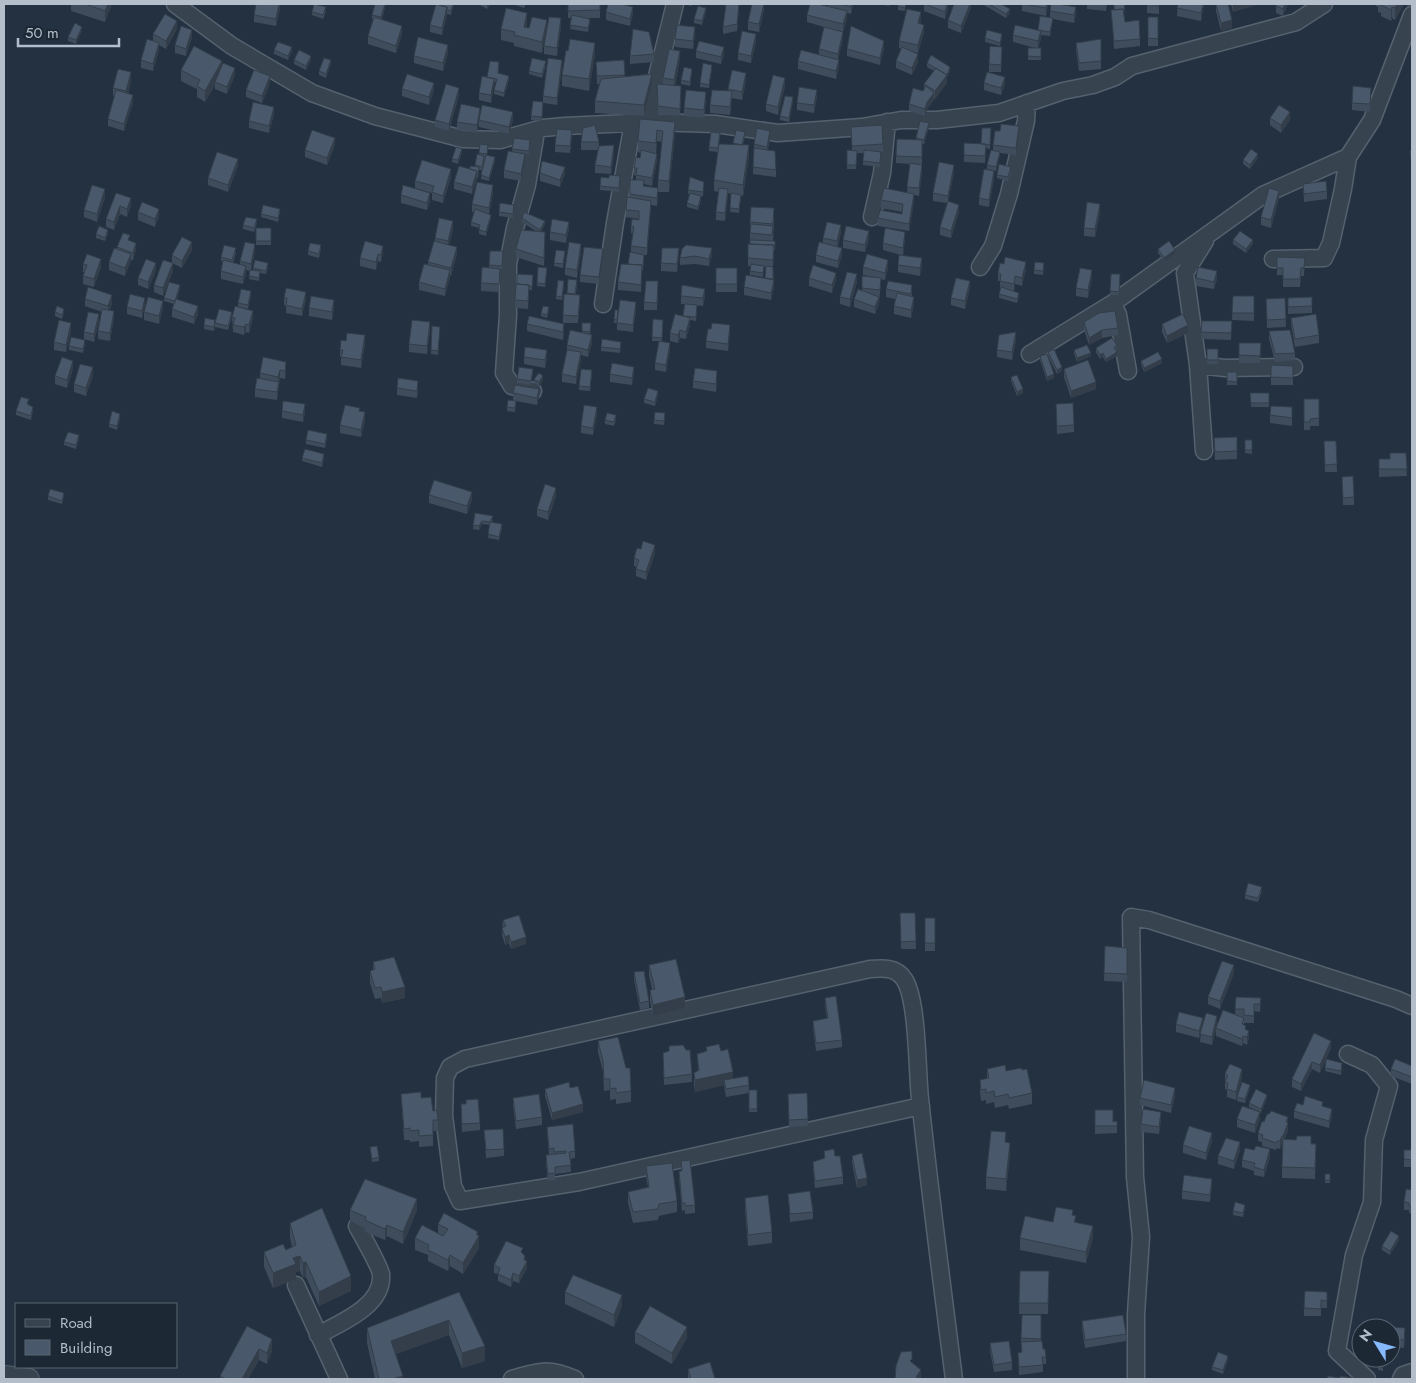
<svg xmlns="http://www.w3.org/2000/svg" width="1416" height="1383" viewBox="0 0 1416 1383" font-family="Jost,sans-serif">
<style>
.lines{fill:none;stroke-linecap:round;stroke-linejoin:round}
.minor-casing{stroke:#56616e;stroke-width:19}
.tertiary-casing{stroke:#56616e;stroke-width:22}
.minor{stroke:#384350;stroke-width:16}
.tertiary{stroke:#384350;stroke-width:20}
.wall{fill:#3f4c5b;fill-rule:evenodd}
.shaded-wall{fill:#333e4a}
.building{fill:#49586a;stroke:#333e4a}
</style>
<rect width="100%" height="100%" fill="#233141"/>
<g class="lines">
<!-- minor casing -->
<g class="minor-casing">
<path id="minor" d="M175,4L232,46L312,93L375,116L463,139L500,140L543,128L565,126L650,122L715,124L778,133L862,127L901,120H937L999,113L1063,91L1093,85L1115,77L1132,66L1296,22L1324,4
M650,122L656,80L675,4
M872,217L882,173L887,122
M1273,259L1324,258L1331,243L1343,189L1348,157L1372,120L1412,15
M980,267L993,246L1009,194L1026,121L1027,103
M1113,303L1118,315L1128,371
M603,304L615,223L633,123
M1030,354L1113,303L1263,195L1348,157
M1198,365L1225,368L1294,367
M533,391L512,386L504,373L508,315V264L515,228L527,185L535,138V130
M1204,451L1198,365L1185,273L1205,241
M1348,1054L1372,1065L1389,1086L1374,1140L1372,1202L1354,1255L1337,1351L1367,1379
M921,1106L579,1182L460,1201L453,1186L444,1116L445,1078L450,1067L465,1059L870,969C883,968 896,967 904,979C918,999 917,1072 920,1099C930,1193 942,1286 954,1379
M296,1285L339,1379
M318,1335C340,1323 384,1306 381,1274C380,1267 362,1235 357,1226
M512,1379C540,1371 547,1367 575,1379
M1136,1379V1314L1141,1237L1135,1177L1131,917L1149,920L1396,999L1412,1006
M1401,1379L1403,1375L1412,1372"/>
</g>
<!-- tertiary casing -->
<g class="tertiary-casing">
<path id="tertiary" d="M4,1376L29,1379"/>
</g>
<!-- minor -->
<use href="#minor" class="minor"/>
<!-- tertiary -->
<use href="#tertiary" class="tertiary"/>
</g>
<!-- wall -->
<path class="wall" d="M71,4H112L105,22L71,11Z
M280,4V9L276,26L254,22V15Z
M375,4H386L382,19L402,34L396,53L368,44V36L374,19H372V15Z
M454,4L451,15L447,14L442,35L430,32V25L438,5Z
M478,4H490L487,9Z
M512,4H526L524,8Z
M568,4H600V18H586L590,22L588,32L570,29L572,18H568Z
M680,4H692V6Z
M828,4H853L851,14L847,13V19L843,32V39L838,59L839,67L836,79L798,69V61L819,54V49L824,27L807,22V15L828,6Z
M879,4H889V6Z
M906,4L905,11L898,10V6Z
M924,4H948V9L945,19L924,11Z
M971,4V8L961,33L948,28V20Z
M982,4H1001L1010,13L1006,18Z
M1022,4H1048L1046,16L1022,11Z
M1087,4H1107L1106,11L1087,9Z
M1125,4L1124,14L1125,22L1140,39V46L1114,49L1111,10H1114Z
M1147,4H1159V14L1147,13Z
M1178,4H1204L1201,21L1177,16Z
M1216,4L1232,28L1221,31L1216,11Z
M1231,4H1256V5L1233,12Z
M1288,4L1283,16L1276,13V6Z
M1376,4H1404L1395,20L1392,18L1391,21L1381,16V13L1378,12V7L1376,6Z
M1404,4H1412L1410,7Z
M739,10L737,31L723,34V27Z
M764,10L759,32L748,30V22Z
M326,11L323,19L312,15V12Z
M1050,11L1076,15L1074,23L1053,19L1050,36L1041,35V39L1038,48H1041V60H1028V48H1035L1013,42V35L1038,31L1050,17Z
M606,12L633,14L630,26L606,20Z
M706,12L702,25L694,23V19Z
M1148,17H1158V46H1148Z
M921,20L920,24L924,32L918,53L912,51L918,62L912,75L896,68V61L901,49L899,48V41Z
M527,24L526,27L547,30L561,26L557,56L544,54V46L545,38L542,53L514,46V43L501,40V29Z
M177,29L166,49L159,45V50L153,71L141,68V60L153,41V34Z
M82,30L76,44L68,41V37Z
M695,34L693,49L675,47V39Z
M192,37L186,56L175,53V45Z
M985,38H1002L1000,46L985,42Z
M1101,39V69L1079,71L1076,50V43Z
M756,42L751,63L738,60V53Z
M884,48L880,65L847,56V49Z
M274,50L292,51L288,60L274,54Z
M696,51L724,55L721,64L696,58Z
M448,52L443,71L414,63V56Z
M595,54L589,91L562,86V75Z
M654,54V62L630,64V56Z
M1002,55L1001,72H989V64Z
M680,58L675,86H681L680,116L658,114L657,84L663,85V78Z
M294,60H311L306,70L294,64Z
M624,60L625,76L652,85L644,116L595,113V101L599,84H597L596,62Z
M927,63L950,71L947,77V83L935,99L934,98V100L927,109L925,116L909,111V104L923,91L924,89V84L934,71L927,67Z
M331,64L326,78L319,75V71Z
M222,65L235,75L227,94L215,89V85L205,102L197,97V89L181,81V70Z
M546,65L542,78L529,74V71Z
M499,66L498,73L509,80L504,97L494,94V90L496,82H494L491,103L479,100V93L487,78Z
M562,68L557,105L543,103V96Z
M712,69L709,88L700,87V83Z
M692,73L690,86L681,84V80Z
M131,80L128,94L133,103L124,131L108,126V119L115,96H113V88Z
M746,81L742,100L732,98L730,115L710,113V105L728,91V89Z
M270,83L262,103L246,97V90Z
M984,83L1005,84L1001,95L984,90Z
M785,86L778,115L766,111V104Z
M402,89L434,90L429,105L402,96Z
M459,95L449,131L435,127V120Z
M1371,95L1370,112L1352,110V103Z
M817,97L814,113L797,110V103Z
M706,100L704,118L684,116V108Z
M793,101L789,122L780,120V116Z
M543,102L542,121L531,120V116Z
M274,114L269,133L249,128V121Z
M480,115L513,120L509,134L479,127V121L477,133L457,129V122Z
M1270,118L1290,120L1281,133L1270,125Z
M640,119L675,133L669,192H658L657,206L651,205L647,255H644L643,270H642L641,292L618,290V282L628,264L631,253V246L633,234L631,233V226L639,220V219L626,217V210L630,198V180H636V176L634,175V168L640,158L641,153L638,152V141ZM657,141L662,142L658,180V188L644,186V184L652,186L657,161L656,154Z
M851,127L883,144V152H881L880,167L863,165V153H857L856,169H847V150L852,151Z
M929,127L924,144H922V172L919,196L914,195V201L909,231L878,226V218L902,214V212L881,208V200L907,192L910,164L896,163V156L916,140V138Z
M991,128L990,149L986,148L985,163L964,162V155L981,144Z
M736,130L745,136L743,145L749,156L743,196H741L739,213L730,212L731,194L728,193L725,221L716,220V212L719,192L714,191V180L718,152L709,151V147L720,137L719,144L733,145Z
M1019,133L1016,155L1000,153L996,171L987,169V165L993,150V145Z
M572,137L570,153L555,152V145Z
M770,138L768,150L776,170V177L753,174L754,144Z
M581,142H599V149L614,153L611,174L595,173V165L598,150H581Z
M480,144L488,145L487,155L495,161L489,181L481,179L482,170H479L478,178H477L472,194L454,189V182L470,169L475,166L477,154H479Z
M530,144L529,154L520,153L525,162L521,181L504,178V170L512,152V149Z
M335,145L327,165L305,157V150Z
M462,153L458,164L452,162V159Z
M1258,158L1250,169L1243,164V160Z
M238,166L228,192L208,185V178Z
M1011,171L1008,181L997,178V175Z
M954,172L948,201L959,212L951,238L940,235V227L947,203L933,201V193Z
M540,173L565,174L560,187L540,181Z
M451,177L443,203L432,200V193L415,188V181Z
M994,178L989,207L979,205V198Z
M620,180L619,192L600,190V186Z
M1303,184L1327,191V199L1304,202Z
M704,186L703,196H699L701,200L698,210L687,207V203L690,194H688V190Z
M116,193L131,206L127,217L120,214L114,230L106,227V219Z
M493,193L489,214L491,218L486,236L479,234V228L471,226V222L474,212H472V204Z
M401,195L430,201L427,210L401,203Z
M105,197L97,222L84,217V210Z
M1279,198L1271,228L1261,225V217Z
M514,209L513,218L499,216V212Z
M138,212L159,216L155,227L138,220Z
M280,212L278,222L261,217V214Z
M1100,212L1095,237L1084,236V228Z
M774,216L773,241H775V250H774L773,267L774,287L771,300L744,295V287L765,278L766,267H764L763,277L750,275V266H748V258L750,240V222Z
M522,218L545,224L541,232L545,240L544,266L516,257V249L537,232L522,222Z
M257,223L254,232L243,229V225Z
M256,228H271V245H256Z
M453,229L449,245L457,254L451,276L450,275L445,296L419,290V282L428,265V262L435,241V238Z
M569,229L566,243L550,240V232Z
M841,232L838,247L842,255L838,268L816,262V255L823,243V238Z
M108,233L105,241L96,238V234Z
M869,239L865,252L843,248V240Z
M130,240L136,250L133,260H131L125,276L109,270V262L117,249V247Z
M905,240L903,255L922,265L920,276L898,272V265L901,255L883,250V243Z
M1233,240L1253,244L1246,253L1233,244Z
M383,246V253L381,262L378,261L376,270L360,266V258Z
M321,249L319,258L308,255V251Z
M1158,249L1175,254L1164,261L1158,253Z
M192,250L182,268L172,263V255Z
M255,251L251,270H253V268L268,267L266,274L260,273L259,281L249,279L250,271L246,270V274L243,284L221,279V271L223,261H221V257L236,252L233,263L240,265V261Z
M490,251H503L502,269H500L499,292L481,291V283L489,268Z
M581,252L577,278L565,275V268Z
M565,255L563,268L554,266V263Z
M712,255L709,266L695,264L680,265V258Z
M679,256L677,272L661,271V263Z
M603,257L599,284L580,282V275Z
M1277,257L1305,258L1304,276H1301L1300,287H1283V275H1277Z
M83,264L101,267L94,287L83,284V276L85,272H83Z
M863,267L888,268L885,280L881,279L879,304L875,314L854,307V299L862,290V276L872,277L863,275Z
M1044,267L1043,275L1034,274V270Z
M716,268H737V292H716Z
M1026,269L1022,286L1015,284L1014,291L1019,296L1017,303L999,298V294L1001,289H1000V281H998V273Z
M156,271L148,289L138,285V278Z
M173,271L163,296L154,292V285Z
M547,272L545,287L537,286V283Z
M1111,274H1120L1119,295H1110Z
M533,275L532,290H529L528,309L515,308V300Z
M1092,277L1088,298L1076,296V288Z
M809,278L836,280L832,293L809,286Z
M1196,278L1217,279L1214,289L1196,286Z
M857,282L850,307L840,304V297Z
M577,284L576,294L580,302L578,323H563V315L567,294Z
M564,285L562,300L556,299V296Z
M970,288L965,309L951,305V298Z
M180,289L177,299L198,314L194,324L172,317V309L174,304L164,301V298Z
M658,289L657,310H644V302Z
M886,289L912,292V297L914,305L911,318L894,314V306L895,299L886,297Z
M251,295L248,309L238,307V303Z
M681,296H705L703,306L694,305H697L696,321L690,320V325L686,339L680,338L678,343L670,341V333L683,316L684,304H681Z
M1233,296H1254V321L1232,320Z
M1312,297V313L1288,314V298Z
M284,298L306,299L302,316L286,313V306L284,305Z
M1285,298L1286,327L1267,328L1266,299Z
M85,299L112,303L110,310L114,318L110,341L98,339V331L102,312L85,306Z
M145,305L142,318L127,314V307Z
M163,308L159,324L144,320V312Z
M309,308H334L332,320L309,316Z
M618,310H636L633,332L617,330V323H614V319Z
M549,311L547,318L541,316V313Z
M55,312H64L62,319L55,316Z
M232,316L228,330L215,327V323Z
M232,317L253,318L249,333L246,332L244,335L233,332Z
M1291,318L1319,335V343L1295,347L1291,325Z
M653,319L663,320L662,341L670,350L666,372L655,370V363L659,341H652Z
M99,321L94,342L84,339V332Z
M1202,321H1232L1231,340L1201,339Z
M1084,322L1118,328V335L1102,338L1089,345L1084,330Z
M582,323H591L590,335L592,343L588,357L581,355V360L576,384L562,382V374L567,352V345L582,333Z
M215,324L214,331L204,329V325Z
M527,324L564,331L563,340L527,331Z
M1162,324L1188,333L1167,343L1162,332Z
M432,326L440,327L438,355L431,354Z
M711,329L730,332L728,351L706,348V341Z
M430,330L427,354L409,352V344Z
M71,331L66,352L54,350V342Z
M1269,331L1295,353V360L1275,362L1269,339Z
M1016,340L1012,360L997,357V350Z
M365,343L361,368L341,365V357H340V350Z
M1239,343H1261L1260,363H1239Z
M85,344L83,353L69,350V346Z
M621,345L620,353L601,351V347Z
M1096,348H1117L1115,350L1117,356L1106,362L1103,357L1100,359L1096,352Z
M1207,349H1218V364H1207Z
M1074,350L1091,356L1077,362L1074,354Z
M1048,352L1062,371L1057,374L1048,356Z
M1040,356L1054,378L1047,381L1040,360Z
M524,357L547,358L545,368L524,364Z
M1141,361L1162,363L1144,372L1141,364Z
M1271,365L1293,366V385H1271Z
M73,369L67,388L55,384V376Z
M286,369L285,379L280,378L277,400L255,397V389L260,379V373Z
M1064,369L1096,389L1071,398L1064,377Z
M1237,372V385H1227V381Z
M533,373L531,385L517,383V379Z
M592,374L590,391L579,390V386Z
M610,374H634L632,385L610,382Z
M93,375L86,396L74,392V384Z
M1011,377L1023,393L1017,396L1011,381Z
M534,379L543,380L539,386L534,383Z
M717,379L716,392L693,388V381Z
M397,388H418L417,398L397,395Z
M513,393L539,396L537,405L516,401L515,412L507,411V407L513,401Z
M1250,393H1269V407H1251Z
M658,395L655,406L644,403V399Z
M1304,399H1319V426H1310V430H1304Z
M29,403L28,405L33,410L31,420L16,415V411Z
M1056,404L1074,425V432L1057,434Z
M1292,407V426L1270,423V415Z
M282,411L305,412L303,422L282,418Z
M360,411L365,420L361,437L340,433V425Z
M597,414L593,435L581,433V426Z
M665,417L664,425L654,424V420Z
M120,418L117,430L109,427V424Z
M616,419L614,426L605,424V420Z
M1237,437V459L1215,460L1214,438Z
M327,438L325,448L306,444V440Z
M79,439L76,449L64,445V442Z
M1245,440H1252V454L1245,453Z
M1324,441H1336L1337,472H1325Z
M1406,453L1407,476L1379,477V459H1390Z
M302,458H324L322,467L302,461Z
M1342,477L1354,497V505H1343Z
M429,495L472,499L467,514L429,503Z
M48,496H64L62,504L48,500Z
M556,496L548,520L537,516V509Z
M475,513L493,520L492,522L502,528L499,540L488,538L490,525L482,524L479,530L473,529Z
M655,553L646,580L636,576V567L634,566V558Z
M1262,891L1258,902L1245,899V895Z
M900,913H915L916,949H901Z
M925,918H935V951H925Z
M503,920L526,944L511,949L509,943L505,945L502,935Z
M1105,946L1127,948V982L1104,981Z
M373,962L405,998L382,1003L381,998L375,999L370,983V971L373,970Z
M649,965L685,1008L653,1016L650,1001V990L652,989L649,976Z
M634,972L649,1001V1008L640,1010L634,980Z
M1234,973L1220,1009L1208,1004V997Z
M1236,997L1261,998L1260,1012L1254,1011V1023H1244V1026L1249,1038L1247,1045L1243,1043L1242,1046L1216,1036V1029L1212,1045L1200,1042L1201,1032L1199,1038L1176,1032V1024L1203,1026L1217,1024L1235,1015Z
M825,998L842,1040V1047L816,1051L813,1028V1021L827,1019L825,1005Z
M1314,1033L1331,1048L1320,1073L1312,1069L1301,1091L1292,1087V1079Z
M598,1041L631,1091V1102L616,1104V1099L610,1100V1090L604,1091L603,1072L598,1052Z
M669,1046L692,1074V1082L664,1085L663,1053L669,1051Z
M706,1047L721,1051L733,1079L749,1085V1090H757V1112H749V1093L726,1097L724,1085L695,1092L694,1084V1073L698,1071L697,1054L706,1052Z
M1342,1066L1341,1075L1325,1071V1068Z
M1412,1066V1084L1391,1076V1069Z
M987,1069L1006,1071L1022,1070L1032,1093V1104L1009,1109L1008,1105L995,1108L994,1102L986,1104V1100L981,1101L980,1091V1080L987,1078Z
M1225,1073L1242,1077L1236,1100L1227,1097V1090L1225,1089Z
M570,1088L583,1112L552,1120L545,1096V1089Z
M1250,1088L1245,1103L1237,1101V1097Z
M807,1093L808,1126L789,1127L788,1094Z
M401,1094L421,1098L433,1111L438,1120V1131H433V1146L419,1147V1141L410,1142V1140H404Z
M1175,1096L1171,1113L1140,1105V1098Z
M513,1098L542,1117V1125L516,1129L513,1105Z
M1267,1098L1261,1113L1260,1112V1119L1255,1133L1237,1127V1119L1258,1111L1249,1107V1103Z
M461,1104L480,1123V1130L462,1132Z
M1303,1105L1332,1116L1329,1128L1294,1118V1111Z
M1095,1110L1113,1122L1117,1121V1133L1095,1134Z
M1288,1117V1130L1285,1139L1316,1144L1315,1179L1282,1178V1143L1280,1149L1277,1148L1276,1150L1262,1146V1142L1258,1141V1133L1264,1122Z
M1161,1120L1159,1134L1141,1132V1124Z
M547,1127L575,1151V1158L570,1159L571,1172L555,1174V1180L548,1181L546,1163V1155H549Z
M484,1130L504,1149V1156L486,1158Z
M1212,1141L1206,1160L1183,1153V1145Z
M1006,1142L1010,1154L1006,1191L986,1189V1177Z
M1412,1142V1167H1404V1150H1411Z
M370,1147L379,1157V1161L372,1162Z
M1240,1150L1234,1169L1218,1164V1156Z
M824,1151L835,1156L843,1177V1184L815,1188L813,1170V1162L824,1158Z
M852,1156L867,1185L857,1188L852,1163Z
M1270,1157L1264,1177L1254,1175V1171L1242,1167V1160Z
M681,1161L695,1205V1213L685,1214V1210L682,1211L679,1179V1171H681Z
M646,1166L677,1201V1212L659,1216L658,1220L633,1223L628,1203V1192L648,1187L646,1177Z
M1325,1174H1330V1183H1325Z
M1212,1186L1210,1202L1182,1199V1191Z
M1412,1190V1214L1409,1213V1210H1404V1202Z
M788,1194L813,1212V1219L790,1222Z
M745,1198L772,1232V1243L748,1246L745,1209Z
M1245,1208L1243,1217L1233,1215V1211Z
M350,1210H417L403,1244L387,1236L385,1240L365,1232V1228L350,1221Z
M1073,1215L1076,1222L1093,1237L1086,1263L1020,1250V1238L1053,1222Z
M290,1223L351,1291L319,1306L306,1277L303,1278L300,1271L296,1272V1279L273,1288L264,1267V1252L286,1250L292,1247L290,1238Z
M438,1224L478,1235L479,1248L463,1274L450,1266L448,1271L428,1261V1255L415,1250V1238L438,1233Z
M1399,1240L1390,1255L1382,1250V1246Z
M523,1254L525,1260L527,1268L519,1283L513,1281L511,1287L498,1281V1274L494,1273V1265Z
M1020,1271H1049L1048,1314H1019Z
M459,1292L485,1361L462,1368L449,1335L396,1354L403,1379H375L367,1343V1328Z
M565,1292L622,1306L614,1327L565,1304Z
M1327,1292V1308H1321V1316H1304V1308Z
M1041,1315V1341L1043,1349L1046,1357V1364H1043V1372L1019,1375L1018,1353L1021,1352V1338Z
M1082,1321L1126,1334V1341L1085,1348L1082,1328Z
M247,1326L272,1351L267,1364L259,1360L248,1379H220V1376Z
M1391,1328L1405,1335L1404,1348L1391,1347Z
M635,1332L687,1338L672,1364L635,1343Z
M990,1343L1012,1362V1370L994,1372L990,1351Z
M1228,1360L1223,1374L1212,1370V1367Z
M1378,1361L1383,1362V1371L1378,1370Z
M688,1369L715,1379H688Z"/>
<!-- shaded-wall -->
<path class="shaded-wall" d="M108,4H112L105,22V11Z
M279,4L280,9L276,26V19Z
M385,4H386L381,21V17Z
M453,4H454L451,15V11Z
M487,4H490L487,9Z
M739,4V10L737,31V24Z
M764,4V10L759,32V24Z
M851,4H853L851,14Z
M947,4H948V9L945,19V12Z
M970,4H971V8L961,33V26Z
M1047,4H1048V7L1046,16V8Z
M1203,4H1204L1201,21V13Z
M1233,4H1256V5L1233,12Z
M1285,4H1288L1283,16V9Z
M1397,4H1404L1395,20V8Z
M447,7V15L442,35V28Z
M633,7V14L630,26V19Z
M1076,7V15L1074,23V15Z
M1392,7V18L1391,21V10Z
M706,8V12L702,25V21Z
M1010,9V13L1006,18V14Z
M847,11V19L843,32V39L838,61V54L843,32V24Z
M921,12V20L918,31V23Z
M527,13V24L524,38V27Z
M561,18V26L557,56V48Z
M547,20V31L542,53V42Z
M1232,20V28L1221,31V23Z
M177,21V29L166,49V41Z
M924,25V32L918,53V45Z
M402,26V34L396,53V46Z
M82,27V30L76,44V40Z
M695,27V34L693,49V41Z
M192,30V37L186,56V49Z
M1041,31V39L1038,49V41Z
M756,34V42L751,63V56Z
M884,41V48L880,65V58Z
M159,43V50L153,71V64Z
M595,43V54L589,91V79Z
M448,45V52L443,71V63Z
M292,47V51L288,60V56Z
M724,47V55L721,64V57Z
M680,51V58L674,88V80Z
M918,54V62L912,75V68Z
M311,56V60L306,70V66Z
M331,60V64L326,78V74Z
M562,60V68L557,105V98Z
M839,60V67L836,79V71Z
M222,61V73L215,82V85L205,102V91Z
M950,67V71L947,77V83L935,99V91Z
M235,68V75L227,94V87Z
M131,72V80L126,99V91Z
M746,73V81L742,100V92Z
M652,74V85L644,116V105Z
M270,76V83L262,103V96Z
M509,76V80L504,97V93Z
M1005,77V84L1001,95V88Z
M785,78V86L778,115V107Z
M494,79V86L491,103V95Z
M434,83V90L429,105V97Z
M459,88V95L449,131V124Z
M817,90V97L814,113V105Z
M934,93V100L927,109L925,116V109L927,102Z
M133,95V103L124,131V124Z
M793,97V101L789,122V118Z
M274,107V114L269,133V126Z
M480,108V115L477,133V125Z
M513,112V120L509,134V127Z
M1290,112V120L1281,133V125Z
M675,122V133L669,192V181Z
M929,123V127L924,144V140Z
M1019,126V133L1016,155V148Z
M657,130V141L656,154V143Z
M770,131V138L767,154V147Z
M335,138V145L327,165V158Z
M614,145V153L611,174V167Z
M749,145V156L743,196V185Z
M462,149V153L458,164V160Z
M1000,152V156L996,171V167Z
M525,154V162L521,181V174Z
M657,154V161L652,186V178Z
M1258,154V158L1250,169V165Z
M495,157V161L489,181V178Z
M238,159V166L228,192V185Z
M922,165V172L919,196V188Z
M954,165V172L948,204V196Z
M565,167V174L560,187V180Z
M451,169V177L443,203V196Z
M477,171V179L472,194V187Z
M994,171V178L989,207V200Z
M493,185V193L489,215V208Z
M658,188V196L657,206V198Z
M105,189V197L97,222V214Z
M728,189V197L725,221V213Z
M1279,191V198L1271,228V220Z
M430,193V201L427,210V203Z
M914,194V201L909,231V224Z
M131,198V206L127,217V209Z
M651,201V209L647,255V248Z
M1100,204V212L1095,237V229Z
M959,205V212L951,238V231Z
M120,206V214L114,230V222Z
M159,209V216L155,227V219Z
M491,215V218L486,236V232Z
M453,221V229L448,248V241Z
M545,221V224L540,234V230Z
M569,222V229L566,243V235Z
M841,225V232L837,249V241Z
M869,231V239L865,252V245Z
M905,232V240L903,255V248Z
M1253,240V244L1246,253V249Z
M192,242V250L182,268V261Z
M136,243V250L133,260V253Z
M255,244V251L251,271V264Z
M581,244V252L577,278V270Z
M383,246V253L381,262V255Z
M457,247V254L451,276V268Z
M679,248V256L677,272V264Z
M712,248V255L709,266V259Z
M842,248V255L838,268V261Z
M603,249V257L599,284V277Z
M1175,250V254L1164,261V258Z
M131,254V261L125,276V268Z
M378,254V261L376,270V262Z
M922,258V265L920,276V268Z
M101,259V267L94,287V279Z
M888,260V268L885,280V273Z
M1026,262V269L1022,286V278Z
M156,263V271L148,289V282Z
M173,263V271L163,296V288Z
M246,266V274L243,284V277Z
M450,270V278L445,296V289Z
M1092,270V277L1088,298V290Z
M1217,271V279L1214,289V282Z
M836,273V280L832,293V285Z
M857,274V282L850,307V299Z
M1015,276V284L1014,292V284Z
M774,280V287L771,300V293Z
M970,281V288L965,309V301Z
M180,285V289L175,305V301Z
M705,289V296L703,306V298Z
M306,292V299L302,316V309Z
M112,295V303L108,314V306Z
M879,297V304L875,314V307Z
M914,297V305L911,318V310Z
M145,298V305L142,318V311Z
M334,300V308L332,320V312Z
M163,301V308L159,324V316Z
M636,302V310L633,332V325Z
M198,306V314L194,324V317Z
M114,311V318L110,341V333Z
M253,311V318L249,333V325Z
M99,314V321L94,342V334Z
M690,318V325L686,339V332Z
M430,322V330L427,354V346Z
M71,323V331L66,352V345Z
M246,324V332L244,335V327Z
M564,324V331L563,340V332Z
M730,325V332L728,351V344Z
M1188,325V333L1167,343V336Z
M680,330V338L678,343V335Z
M1102,330V338L1089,345V338Z
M1016,332V340L1012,360V352Z
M365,335V343L361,368V360Z
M592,335V343L588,357V350Z
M670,343V350L666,372V365Z
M547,350V358L545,368V360Z
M581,352V360L576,384V377Z
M1117,352V356L1106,362V359Z
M1091,353V356L1077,362V358Z
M1103,353V357L1100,359V355Z
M1162,359V363L1144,372V368Z
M73,361V369L67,388V380Z
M286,362V369L285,379V371Z
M93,367V375L86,396V388Z
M634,367V374L632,385V378Z
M1062,367V371L1057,374V370Z
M280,370V378L277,400L278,377Z
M717,371V379L716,392V384Z
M1054,374V378L1047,381V377Z
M543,376V380L539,386V382Z
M418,381V388L417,398V391Z
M1096,382V389L1071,398V391Z
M539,389V396L537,405V398Z
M1023,389V393L1017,396V392Z
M658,391V395L655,406V402Z
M305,404V412L303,422V415Z
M597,407V414L593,435V428Z
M365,412V420L361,437V430Z
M120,414V418L117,430V426Z
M79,435V439L76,449V445Z
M556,488V496L548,520V512Z
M472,492V499L467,514V506Z
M482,521V524L479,530V526Z
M655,545V553L646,580V572Z
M509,935V943L505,945V937Z
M526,937V944L511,949V942Z
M1234,965V973L1220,1009V1001Z
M405,987V998L382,1003V992Z
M685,997V1008L653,1016V1005Z
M1217,1016V1024L1212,1045V1037Z
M1203,1018V1026L1199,1038V1031Z
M1249,1031V1038L1247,1045V1037Z
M1243,1036V1043L1242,1046V1039Z
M1331,1041V1048L1320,1073V1065Z
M1312,1062V1069L1301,1091V1084Z
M1242,1069V1077L1236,1100V1092Z
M733,1072V1083L724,1080V1085L695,1092V1080Z
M1250,1085V1088L1245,1103V1099Z
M1175,1088V1096L1171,1113V1105Z
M1267,1095V1098L1261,1113V1109Z
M583,1104V1112L552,1120V1113Z
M1332,1109V1116L1329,1128V1121Z
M1161,1112V1120L1159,1134V1127Z
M1260,1112V1119L1255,1133V1125Z
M1288,1117V1130L1283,1144V1136L1286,1122Z
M1212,1133V1141L1206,1160V1153Z
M1282,1136V1143L1280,1149V1141Z
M1240,1142V1150L1234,1169V1161Z
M1010,1143V1154L1006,1191V1179Z
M1270,1149V1157L1264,1177V1170Z
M867,1178V1185L857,1188V1180Z
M1212,1179V1186L1210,1202V1195Z
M417,1199V1210L403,1244V1232Z
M387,1225V1236L385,1240V1229Z
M1093,1226V1237L1086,1263V1252Z
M478,1232V1238L479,1236V1248L463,1274V1263Z
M1399,1236V1240L1390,1255V1251Z
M450,1255V1266L448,1271V1260Z
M300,1256V1271L296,1272V1279L273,1288V1273L293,1258Z
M525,1256V1263L527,1261V1268L519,1283V1276Z
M306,1262V1277L303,1278V1263Z
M513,1273V1281L511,1287V1280Z
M351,1276V1291L319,1306V1292Z
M622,1295V1306L614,1327V1315Z
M449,1320V1335L391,1356V1341Z
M687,1327V1338L672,1364V1353Z
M272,1339V1351L267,1364V1353Z
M485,1346V1361L462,1368V1353Z
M259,1349V1360L248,1379H242Z
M1228,1356V1360L1223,1374V1370Z
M921,1370V1378L920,1379H916V1377Z
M403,1376V1379H391Z"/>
<!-- building -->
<path class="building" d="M85,4H108L105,11Z
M256,4H279L276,19L254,15Z
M314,4L326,7L323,15L312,12Z
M375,4H385L381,17L372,15Z
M436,4L447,7L442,28L430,25Z
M438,4H453L451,11L447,10V7L438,5Z
M568,4H600V10L568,11Z
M608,4H622L633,7L630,19L606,12Z
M726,4H739L737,24L723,27Z
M752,4H764L759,24L748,22Z
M810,4H818L847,11L843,24L807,15Z
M840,4H851V7Z
M898,4H906L905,8L898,6Z
M925,4H947L945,12Z
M954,4H970L961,26L948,20Z
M989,4H1001L1010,9L1006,14Z
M1023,4H1047L1046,8Z
M1051,4H1057L1076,7L1074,15L1050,11Z
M1114,4H1125L1124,10L1123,9L1114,10Z
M1147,4H1159V6H1147Z
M1178,4H1203L1201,13L1177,8Z
M1216,4H1228L1232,20L1221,23Z
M1276,4H1285L1283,9L1276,6Z
M1381,4H1397L1395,8L1392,7L1391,10L1381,5Z
M698,6L706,8L702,21L694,19Z
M506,8L527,13L524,27L529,28L532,17L547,20L542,42L514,35L515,32L501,29Z
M907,9L921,12L918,23L924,25L918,45L899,41Z
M1123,9L1125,22L1139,20L1140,39L1114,41L1111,10Z
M165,14L177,21L166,41L153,34Z
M572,15L590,19L588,28L570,25Z
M1040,16L1053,18L1050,32L1038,30Z
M374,17L402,26L396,46L368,36Z
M549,17L561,18L557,48L544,46Z
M1148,17H1158V39L1148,38Z
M75,23L82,27L76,40L68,37Z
M677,25L695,27L693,41L675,39Z
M1015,25L1041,31L1038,41L1013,35Z
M181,26L192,30L186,49L175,45Z
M851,26L884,41L880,58L847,49Z
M824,27L843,32L838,54L819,49Z
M633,29L649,32L654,54L630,56Z
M987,30L1002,34L1000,43L985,38Z
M742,31L756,34L751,56L738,53Z
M418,37L448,45L443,63L414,56Z
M147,39L159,43L153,64L141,60Z
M570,39L595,43L589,79L562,75L566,50L568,51Z
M1101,39V61L1079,63L1076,43Z
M699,41L724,47L721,57L696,51Z
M278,42L292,47L288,56L274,50Z
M194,46L222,61L205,91L197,86L200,80L181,70Z
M990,46L1002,47L1001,65L989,64Z
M902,47L918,54L912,68L896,61Z
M1028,48H1041V57L1028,56Z
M669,49L680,51L674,80L663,78Z
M299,50L311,56L306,66L294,60Z
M801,50L839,60L836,71L798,61Z
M931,55L950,67L947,75L927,63Z
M324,58L331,60L326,74L319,71Z
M532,58L546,61L542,74L529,71Z
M548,58L562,60L557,98L543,96Z
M624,60L625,75L597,76L596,62Z
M490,61L499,62L498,73L509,76L504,93L494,90L497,79L487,77Z
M223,63L235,68L227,87L215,82Z
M703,63L712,65L709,85L700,83Z
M684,67L692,69L690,82L681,80Z
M936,68L947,75L935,91L924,84Z
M118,69L131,72L126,91L113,88Z
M254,70L270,76L262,96L246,90Z
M732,70L746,73L742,92L728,89Z
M987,72L1005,77L1001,88L984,83Z
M407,74L434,83L429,97L402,89Z
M652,74L644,105L595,101L601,79Z
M773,75L785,78L778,107L766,104Z
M482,76L494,79L491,95L479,93Z
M446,84L459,88L449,124L435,120Z
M657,84L681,86L680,109L658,106Z
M926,86L934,93L927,102L925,109L909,104L913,88L923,91Z
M1353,86L1371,88L1370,104L1352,103Z
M799,87L817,90L814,105L797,103Z
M116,90L133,95L124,124L108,119Z
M686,90L706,92L704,110L684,108Z
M712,90L732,91L730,107L710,105Z
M785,96L793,97L789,118L780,116Z
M533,101L543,102L542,117L531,116Z
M253,102L274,107L269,126L249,121Z
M461,104L480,108L477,125L457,122Z
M482,105L513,112L509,127L479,120Z
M1279,105L1290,112L1281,125L1270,118Z
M640,119L675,122L669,181L658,180L663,131L657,130L656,143L638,141Z
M920,121L929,123L924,140L916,138Z
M1001,124L1019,126L1016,148L993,145L995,131H1000Z
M595,125L599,142H581L583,128Z
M882,125L883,144L852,146L851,127Z
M757,128L770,131L767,147L754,144Z
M982,128H991L990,145L981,144Z
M557,129L572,130L570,146L555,145Z
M312,130L335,138L327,158L305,150Z
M736,130L745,132L742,145L733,143Z
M711,132L720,133L718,148L709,147Z
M514,138L530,140L529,151L512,149Z
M897,139L922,140V157L896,156Z
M964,143L986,144L985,156L964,155Z
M480,144L488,145L487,154L479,153Z
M719,144L749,145L743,185L714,180Z
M614,145L611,167L595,165L599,146Z
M456,147L462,149L458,160L452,159Z
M754,148L775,151L776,170L753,167Z
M1251,149L1258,154L1250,165L1243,160Z
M641,150L657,154L652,178L636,175L637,168H634L636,157L640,158Z
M847,150L857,151L856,165H847Z
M864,150L881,152L880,163L863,161Z
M991,150L1000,152L996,167L987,165Z
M1412,150V160H1411L1410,151Z
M508,151L525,154L521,174L504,170Z
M217,152L238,159L228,185L208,178Z
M477,154L484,156L482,167L475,165Z
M486,155L495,157L489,178L481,175Z
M422,160L451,169L443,196L432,192L434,186L415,181Z
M542,161L565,167L560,180L540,173Z
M939,162L954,165L948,196L933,193Z
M910,163L922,165L919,188L907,187Z
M999,164L1011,167L1008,177L997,175Z
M459,166L477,171L472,187L454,182Z
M470,166L479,167L478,174H477V171L470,169Z
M984,169L994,171L989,200L979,198Z
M609,175L620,176L619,188L600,186L601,177L609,178Z
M690,177L704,182L703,192L688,190Z
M630,180H644L643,186L658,188L657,198L630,194Z
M1326,181L1327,191L1304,194L1303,184Z
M477,182L493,185L489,208L472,204Z
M92,185L105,189L97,214L84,210Z
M403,185L430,193L427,203L401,195Z
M719,188L728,189L725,213L716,212Z
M884,188L914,194L909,224L878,218L880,210L902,214L903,204L881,200Z
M1269,188L1279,191L1271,220L1261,217Z
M116,193L131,198L127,209L120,206L114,222L106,219Z
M690,193L701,196L698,207L687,203Z
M731,193L741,195L739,209L730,208Z
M627,197L651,201L647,248L631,246L634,227L631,226L632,219L639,220V211L626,210Z
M948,201L959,205L951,231L940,227Z
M142,202L159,209L155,219L138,212Z
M1087,202L1100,204L1095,229L1084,228Z
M500,203L514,205L513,214L499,212Z
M263,205L280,209L278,218L261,214Z
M751,207L774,208L773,224L750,222Z
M475,209L491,215L486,232L479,230L480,225L471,222Z
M524,212L545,221L540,230L522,218Z
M246,217L257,219L254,228L243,225Z
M439,218L453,221L448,241L435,238Z
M552,219L569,222L566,235L550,232Z
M827,222L841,225L837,241L823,238Z
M751,224L773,226L772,235L750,233Z
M99,226L108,230L105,238L96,234Z
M846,226L869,231L865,245L843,240Z
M256,228H271V241H256Z
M885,228L905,232L903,248L883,243Z
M521,230L545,232L544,258L516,249Z
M1240,231L1253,240L1246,249L1233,240Z
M123,233L130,235L128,240L136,243L133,253L117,247Z
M182,237L192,242L182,261L172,255Z
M750,240L775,241V247H774V245L750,244Z
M365,241L383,246L381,255L378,254L376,262L360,258Z
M434,241L457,247L451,268L428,262Z
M1169,241L1175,250L1164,258L1158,249Z
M245,242L255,244L251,264L240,261Z
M569,242L581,244L577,270L565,268Z
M819,242L842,248L838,261L816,255Z
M310,243L321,245L319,254L308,251Z
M748,244L774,245L773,260L748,258Z
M224,245L236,248L232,260L221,257Z
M686,245L712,248L709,259L695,256L680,258L682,249Z
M584,247L603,249L599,277L580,275Z
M114,248L131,254L125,268L109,262Z
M662,248H679L677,264L661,263Z
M556,250L565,251L563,264L554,263Z
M490,251H503L502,266L489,265Z
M630,252L644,255L643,266H642V265L628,264Z
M87,254L101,259L94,279L83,276L87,265L83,264Z
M867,254L888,260L885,273L863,267Z
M899,255L922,258L920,268L898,265Z
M1005,257L1026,262L1022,278L1015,276L1014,284L1000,281L1001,274L998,273L1000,263L1004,264Z
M1277,257L1305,258L1304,268H1301L1300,279H1283V268H1277Z
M146,259L156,263L148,282L138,278Z
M163,260L173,263L163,288L154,285Z
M223,260L246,266L243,277L221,271Z
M255,260L268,263L266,271L253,268Z
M1035,262L1044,263L1043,271L1034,270Z
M424,264L450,270L445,289L419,282Z
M621,264L642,265L641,285L618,282Z
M751,264L764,266L763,273L750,271Z
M813,265L836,273L832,285L809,278Z
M766,266L773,267V279L765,278Z
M482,267L500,269L499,284L481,283Z
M538,267L547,268L545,284L537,283Z
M1198,267L1217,271L1214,282L1196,278Z
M716,268H737V284H716Z
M1080,268L1092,270L1088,290L1076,288Z
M250,270L260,271L259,278L249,276Z
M847,272L857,274L850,299L840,297Z
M517,274L533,275L532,287L529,286V285L517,284Z
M1111,274H1120L1119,292L1110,291Z
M746,275L774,280L771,293L744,287Z
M862,276L881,278L880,290L862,288Z
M956,278L970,281L965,301L951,298Z
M568,279L577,280L575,294L567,293Z
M558,280L564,281L562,297L556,296Z
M646,281H658L657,303L644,302Z
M888,281L912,285L911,294L886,289Z
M169,282L180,285L175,301L164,298Z
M516,284L529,285L528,301L515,300Z
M682,285L705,289L703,298L681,296Z
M88,287L112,295L108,306L85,299Z
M1001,287L1019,293L1017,299L999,294Z
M286,288L306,292L302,309L286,305L287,298H284Z
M241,289L251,291L248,305L238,303Z
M858,289L879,297L875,307L854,299Z
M897,293L914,297L911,310L894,306Z
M130,294L145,298L142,311L127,307Z
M564,294L580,295L578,316L563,315Z
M311,296L334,300L332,312L309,308Z
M1233,296H1254V313H1232Z
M148,297L163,301L159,316L144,312Z
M1312,297V306L1288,307V298Z
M1285,298L1286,319L1267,320L1266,299Z
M176,299L198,306L194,317L172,309Z
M620,300L636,302L633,325L617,323Z
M685,304L697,305L696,317L683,316Z
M57,306L64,309L62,315L55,312Z
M235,306L253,311L249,325L246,324L244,327L233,325L235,318L232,317Z
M543,306L549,307L547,315L541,313Z
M102,309L114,311L110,333L98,331Z
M219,309L232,312L228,326L215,323Z
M615,310H618L617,320L614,319Z
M1115,311L1118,328L1102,330L1089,338L1084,322L1099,313Z
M88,312L99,314L94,334L84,332Z
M675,314L690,318L686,332L680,330L678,335L670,333Z
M1183,314L1188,325L1167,336L1162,324Z
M1316,314L1319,335L1295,339L1291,318Z
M529,316L564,324L563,332L527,324Z
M205,318L215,320L214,327L204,325Z
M653,319L663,320L662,338L652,337Z
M59,320L71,323L66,345L54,342Z
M412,320L430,322L427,346L409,344Z
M1202,321H1232L1231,333L1201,332Z
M582,323H591L590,332L582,331Z
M712,323L730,325L728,344L706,341L708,329H711Z
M432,326L440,327L438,351L431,350Z
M570,330L592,335L588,350L567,345Z
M1290,330L1295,353L1275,354L1269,331Z
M1016,332L1012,352L997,350L999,335Z
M347,333L365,335L361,360L341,357L343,350H340L341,340L346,341Z
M71,337L85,340L83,349L69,346Z
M1112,338L1117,345L1114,347L1117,352L1106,359L1103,353L1100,355L1096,348Z
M602,339L621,342L620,349L601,347Z
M659,341L670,343L666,365L655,363Z
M1239,343H1261L1260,356L1239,355Z
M1087,345L1091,353L1077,358L1074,350Z
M525,347L547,350L545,360L524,357Z
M1054,349L1062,367L1057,370L1048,352Z
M1207,349H1218V360H1207Z
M567,350L581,352L576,377L562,374Z
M1158,352L1162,359L1144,368L1141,361Z
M1047,354L1054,374L1047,377L1040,356Z
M62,357L73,361L67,380L55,376Z
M263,357L286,362L285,371L280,370L278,377L260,373Z
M1088,360L1096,382L1071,391L1064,369Z
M612,363L634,367L632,378L610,374Z
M80,364L93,367L86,388L74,384Z
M1271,365L1293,366V378L1271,377Z
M519,367L533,369L531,381L517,379Z
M695,368L717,371L716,384L693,381Z
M581,369L592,370L590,387L579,386Z
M1227,372H1237V382L1227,381Z
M539,373L543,376L539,382L534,379Z
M1017,375L1023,389L1017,392L1011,377Z
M257,378L279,382L277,392L255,389Z
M398,378L418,381L417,391L397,388Z
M515,385L539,389L537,398L513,393Z
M648,388L658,391L655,402L644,399Z
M1250,393H1269V403H1251Z
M21,397L29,399L27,404L33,407L31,416L16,411Z
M1304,399H1319V418L1310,419V422H1304Z
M508,400L516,401L515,408L507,407Z
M283,401L305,404L303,415L282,411Z
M1073,403L1074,425L1057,426L1056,404Z
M345,405L360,408L359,411L365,412L361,430L340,425Z
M584,405L597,407L593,428L581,426Z
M1271,406L1292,407V418L1270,415Z
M112,411L120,414L117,426L109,424Z
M655,412L665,413L664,421L654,420Z
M607,413L616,415L614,422L605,420Z
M308,430L327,434L325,444L306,440Z
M68,432L79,435L76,445L64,442Z
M1237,437V451L1215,452L1214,438Z
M1245,440H1252V450H1245Z
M1324,441H1336L1337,464L1325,465Z
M305,449L324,454L322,463L302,458Z
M1390,453H1406L1407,469H1379V459H1390Z
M1353,476L1354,497L1343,498L1342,477Z
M434,480L472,492L467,506L429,495Z
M545,484L556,488L548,512L537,509Z
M50,489L64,493L62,501L48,496Z
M475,513L493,516L490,522L502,524L499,537L488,534L490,522L482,521L479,526L473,525Z
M643,541L655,545L646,572L636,569L639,560L634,558L637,548L641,549Z
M1248,883L1262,887L1258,898L1245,895Z
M900,913H915L916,941L901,942Z
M519,915L526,937L511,942L509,935L505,937L502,928L506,926L503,920Z
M925,918H935V943H925Z
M1105,946L1127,948V974L1104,973Z
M394,957L405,987L382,992L381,987L375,988L370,971L375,969L373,962Z
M676,959L685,997L653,1005L650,990L655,989L649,965Z
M1222,961L1234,965L1220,1001L1208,997Z
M644,971L649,1001L640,1003L634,972Z
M836,996L842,1040L816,1043L813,1021L828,1018L825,998Z
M1236,997L1261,998L1260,1004H1254V1016L1244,1015V1009H1235Z
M1223,1010L1244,1018L1242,1024L1246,1026L1245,1029L1249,1031L1247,1037L1243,1036L1242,1039L1216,1028Z
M1179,1012L1203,1018L1199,1031L1176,1024Z
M1206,1013L1217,1016L1212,1037L1200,1034Z
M1314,1033L1331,1041L1320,1065L1312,1062L1301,1084L1292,1079Z
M618,1037L626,1068H630L631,1091L616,1093V1088L610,1089V1079H604L603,1061L598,1041Z
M719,1044L721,1051L728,1049L733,1072L695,1080L694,1073L699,1070L697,1054L707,1051L706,1047Z
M683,1045L686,1050H690L692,1074L664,1078L663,1053L669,1051V1046Z
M1326,1059L1342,1063L1341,1071L1325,1068Z
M1395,1059L1412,1066V1077L1391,1069Z
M1230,1064L1242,1069L1236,1092L1227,1089L1228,1083L1225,1082L1228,1076L1225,1073Z
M1005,1065L1006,1071L1021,1068L1022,1070L1027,1069L1032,1093L1009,1098L1008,1094L995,1097L994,1091L986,1093V1089L981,1090L980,1080L989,1078L987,1069Z
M748,1076L749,1085L726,1089L724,1080Z
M1144,1080L1175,1088L1171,1105L1140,1098Z
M569,1082L570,1088L578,1086L583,1104L552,1113L545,1089Z
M1242,1082L1250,1085L1245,1099L1237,1097Z
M1256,1089L1267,1095L1261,1109L1249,1103Z
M749,1090H757V1109H749Z
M421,1092V1098L431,1097L433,1111L437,1110L438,1120H433V1135L419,1136V1130L410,1131V1128L404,1129L401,1094Z
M807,1093L808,1119L789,1120L788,1094Z
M539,1094L542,1117L516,1121L513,1098Z
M1305,1096L1323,1102L1322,1106L1332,1109L1329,1121L1294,1111L1297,1103L1303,1105Z
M478,1099L480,1123L462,1124L461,1104H466V1100Z
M1242,1106L1260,1112L1255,1125L1237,1119Z
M1143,1109L1161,1112L1159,1127L1141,1124Z
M1095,1110H1113V1122L1117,1121V1126H1095Z
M1271,1111L1288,1117L1286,1122L1288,1123L1283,1136H1282L1280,1141H1277L1276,1143L1262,1138L1263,1135L1258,1133L1262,1121L1264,1122L1267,1114H1269Z
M573,1124L575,1151L569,1152L571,1165L555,1167V1173L548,1174L546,1155L566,1153V1151L554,1152V1148L549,1149L547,1127Z
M1189,1126L1212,1133L1206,1153L1183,1145Z
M503,1129L504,1149L486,1150L484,1130Z
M991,1131L1006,1132L1005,1142L1010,1143L1006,1179L986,1177Z
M1297,1136H1311V1144H1316L1315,1168L1282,1167L1283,1139L1296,1140Z
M1226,1138L1240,1142L1234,1161L1218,1156Z
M1412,1142V1160L1404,1159V1150H1411Z
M377,1146L379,1157L372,1159L370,1147Z
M1256,1146L1270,1149L1264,1170L1254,1167L1255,1163L1242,1160L1245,1148L1254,1150Z
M834,1149L835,1156H840L843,1177L815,1181L813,1162L825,1158L824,1151Z
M862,1153L867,1178L857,1180L852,1156Z
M690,1160L695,1205L685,1206V1203H682L679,1171H682L681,1161Z
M672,1163L677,1201L659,1204L658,1209L633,1212L628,1192L649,1187L646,1166Z
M1325,1174H1330V1180H1325Z
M1184,1175L1212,1179L1210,1195L1182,1191Z
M365,1179L417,1199L403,1232L387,1225L385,1229L365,1220L366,1217L350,1210Z
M1406,1189L1412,1190V1206H1409V1203L1404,1202Z
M810,1191L813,1212L790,1214L788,1194Z
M768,1195L772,1232L748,1235L745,1198Z
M1235,1202L1245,1205L1243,1213L1233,1211Z
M1056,1207L1073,1210L1072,1215L1076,1216L1074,1222L1093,1226L1086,1252L1020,1238L1025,1216L1053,1222Z
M322,1208L351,1276L319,1292L306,1262L303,1263L300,1256L293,1258L296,1264L273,1273L264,1252L283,1244L286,1250L296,1245L290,1223Z
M444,1213L478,1232L476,1234L479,1236L463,1263L450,1255L448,1260L428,1250L429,1245L415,1238L422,1225L443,1236L448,1229L438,1224Z
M1391,1231L1399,1236L1390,1251L1382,1246Z
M506,1241L523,1248L521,1252L525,1256L524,1260L527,1261L519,1276L513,1273L511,1280L498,1274L500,1268L494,1265Z
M1020,1271H1049L1048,1303H1019Z
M573,1275L622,1295L614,1315L565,1292Z
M1305,1291L1327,1292V1301L1321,1300V1309L1304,1308Z
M459,1292L485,1346L462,1353L449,1320L391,1341L403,1376L391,1379H379L367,1328Z
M650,1306L687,1327L672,1353L635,1332Z
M1022,1315H1041V1339L1021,1338Z
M1123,1315L1126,1334L1085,1340L1082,1321Z
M247,1326L272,1339L267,1353L259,1349L242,1379H226L220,1376Z
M1380,1326L1405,1328L1404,1340L1391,1339V1328H1380Z
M1009,1341L1012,1362L994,1365L990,1343Z
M1042,1341L1043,1349H1045L1046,1357H1042L1043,1365L1019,1367L1018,1353L1022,1352L1021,1342Z
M912,1351V1359L910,1361L921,1370L916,1377L919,1379H895L896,1366L901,1352Z
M1218,1352L1228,1356L1223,1370L1212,1367Z
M1378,1361L1383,1362V1367H1378Z
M710,1362L715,1379H691L688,1369Z
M1328,1376L1340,1378V1376L1358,1379H1327Z"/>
<!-- border -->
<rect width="1416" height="1383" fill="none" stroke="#b4becb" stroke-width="10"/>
<!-- legend -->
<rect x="15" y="1303" width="162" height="65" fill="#1d2835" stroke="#596471"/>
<rect x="25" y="1319" width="25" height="8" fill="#384350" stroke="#596471"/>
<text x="60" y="1328" font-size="15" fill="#b4becb">Road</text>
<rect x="25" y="1340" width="25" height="15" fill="#49586a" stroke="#596471"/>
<text x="60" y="1353" font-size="15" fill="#b4becb">Building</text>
<!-- north arrow -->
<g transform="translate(1376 1343) rotate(307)"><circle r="24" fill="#1d2835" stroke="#596471"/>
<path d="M0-4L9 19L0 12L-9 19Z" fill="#87bafd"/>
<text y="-8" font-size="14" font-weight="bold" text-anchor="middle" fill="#b4becb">N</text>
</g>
<!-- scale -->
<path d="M18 38v8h101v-8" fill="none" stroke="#b4becb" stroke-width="2.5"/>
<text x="25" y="38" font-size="15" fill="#b4becb" stroke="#1d2835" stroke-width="4" paint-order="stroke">50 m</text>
</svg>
